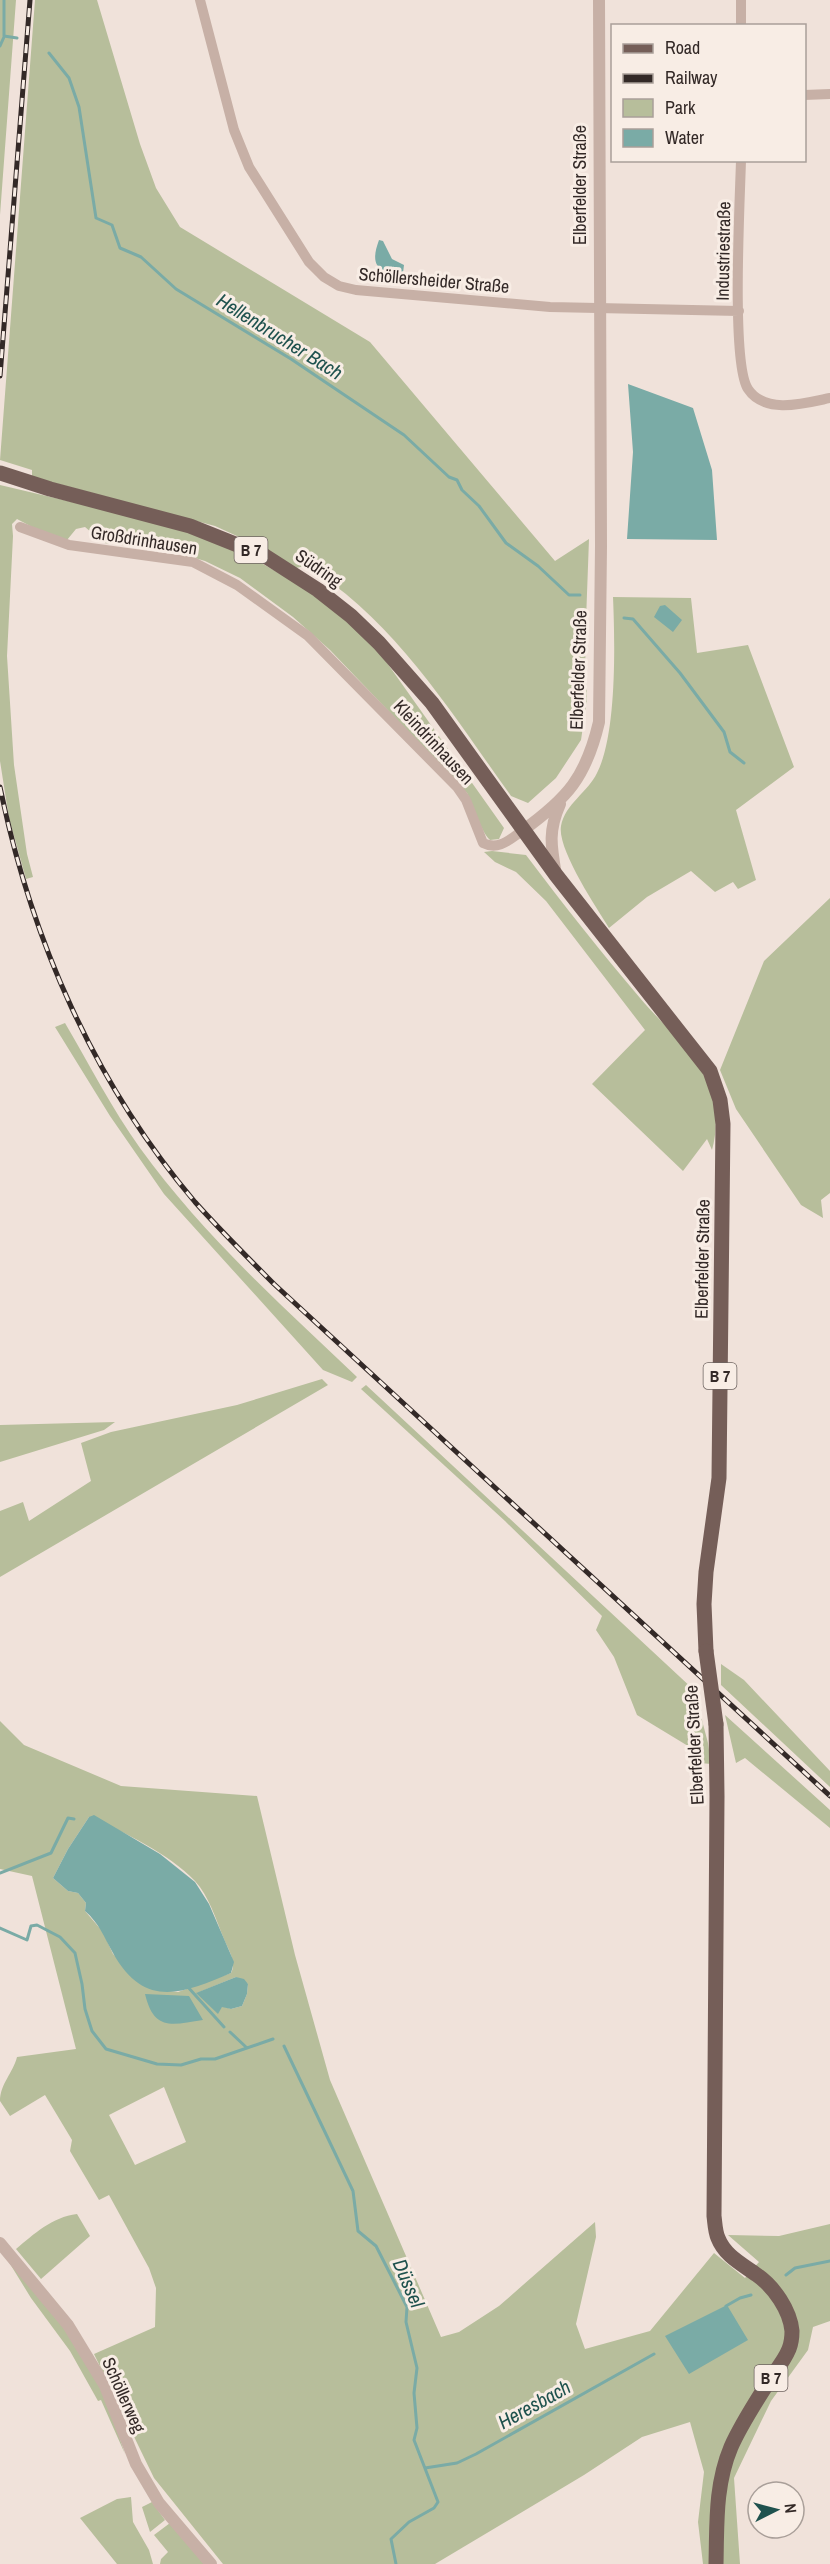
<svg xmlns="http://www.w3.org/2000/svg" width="830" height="2564" viewBox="0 0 830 2564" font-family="'Archivo Narrow',sans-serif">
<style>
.green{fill:#b7be9b;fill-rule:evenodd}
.water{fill:#7aaba6}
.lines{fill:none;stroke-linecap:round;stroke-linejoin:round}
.stream{stroke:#7aaba6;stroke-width:3}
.minor{stroke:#c7b0a6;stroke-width:10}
.tertiary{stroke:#c7b0a6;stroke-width:12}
.primary{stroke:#755e58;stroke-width:15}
.rail-casing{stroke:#332927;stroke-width:5}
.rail{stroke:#f8ede5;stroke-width:3;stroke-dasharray:9;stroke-linecap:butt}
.primary-bridge{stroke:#755e58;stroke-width:15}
.labels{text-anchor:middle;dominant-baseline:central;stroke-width:6;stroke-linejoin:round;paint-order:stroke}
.shield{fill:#f8ede5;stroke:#6e6460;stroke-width:1.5}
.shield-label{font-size:16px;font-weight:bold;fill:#332927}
.street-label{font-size:18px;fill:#332927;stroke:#f8ede5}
.water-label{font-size:20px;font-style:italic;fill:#1f524e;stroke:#f8ede5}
</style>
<rect width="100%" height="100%" fill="#f0e2da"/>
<!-- green -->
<path class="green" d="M0,0H16L0,215Z
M35,0H97L140,144L156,188L180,227L370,342L555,561L589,539L585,648L587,699L581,740L556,778L528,803L511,796C454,717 392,615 305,566L296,568L261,547L215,526L32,477V470L0,460Z
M0,485L178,527L251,557L315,594L351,622L380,653L504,828L499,839L490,840C480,830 474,807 467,793L330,650L293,617L240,578L205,561L168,550L104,543L85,527L76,529L67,540L36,529L17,519L12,524L13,536L7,656L14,765L27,854L33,877L26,879L9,818L0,761Z
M613,597L691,598L697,653L748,645L794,767L736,810L756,880L738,889L733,882L715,892L691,871L647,897L609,928C596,907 557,849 561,826C565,804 588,792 597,773C617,734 615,643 613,597Z
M492,851L526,855C563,904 600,951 640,998C662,1024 694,1051 708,1083C717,1105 718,1128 712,1150L707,1139L683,1171L592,1084L645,1030L546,901L516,872L495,862L484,852Z
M830,898V1193L821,1200L823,1218L801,1205L736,1109L720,1070L764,961Z
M65,1023C89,1064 112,1109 140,1148C202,1234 281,1305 357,1377L352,1382L323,1370L164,1194L110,1116L55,1027Z
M322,1379L328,1385L0,1577V1511L23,1502L29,1521L91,1481L81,1443L111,1432L237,1405Z
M366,1385L694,1690L708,1743L711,1764L700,1763L693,1749L637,1715L614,1657L596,1630L602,1616L505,1521L361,1389Z
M115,1422L104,1430L0,1462V1425Z
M721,1664L744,1680L830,1771V1787L721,1685Z
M725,1715L830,1810V1828L745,1758L736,1763Z
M0,1721L24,1745L121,1786L257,1796L295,1955L330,2080L441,2337L459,2332L499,2306L595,2222L596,2237L576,2324L585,2349L650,2331L714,2253L745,2278L759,2262L728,2235L779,2236L830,2224V2321L813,2327L808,2350L771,2401L734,2478L740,2564H703L698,2522L704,2472L690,2422L642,2437L584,2475L435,2564H223L154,2478L94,2354L155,2327L156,2288L149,2268L109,2195L99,2200L70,2151L72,2140L45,2095L10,2116L0,2101C0,2084 13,2073 17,2057L76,2049L32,1876L0,1869ZM89,1817C124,1832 168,1853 195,1881C209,1896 216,1920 224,1939C228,1949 237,1962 231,1973L178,1992L153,1989L113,1954L103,1932L85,1911L86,1903L78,1893L68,1891L53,1878L68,1849ZM236,1977L248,1984L247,1994L242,2006L231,2009L222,2006L218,2013L197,1993ZM164,2087L186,2142L135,2165L109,2115Z
M77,2214L90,2236L41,2279L16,2249C34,2234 52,2217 77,2214Z
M7,2259L64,2326L105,2394L125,2454L101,2400L98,2401L70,2351L31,2298Z
M131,2497L133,2522L149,2550L153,2564H117L80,2518L117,2499Z
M152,2502L165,2520L150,2532L142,2507Z
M170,2523L204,2564H160L161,2559L168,2552L154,2535Z"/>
<!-- water -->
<path class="water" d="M379,240L383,241L392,259L404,265L403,273C379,273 369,267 379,240Z
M628,384L693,408L712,470L717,540L627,539L633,452Z
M665,605L682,620L673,632L654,617L660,606Z
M94,1815L160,1854L195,1882L209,1904L234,1962L231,1973C182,1994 144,2009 113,1953C104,1937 99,1923 85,1911L86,1903L78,1893L68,1891L53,1878L68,1849L89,1817Z
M236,1977L244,1979L248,1984L247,1994L242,2006L231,2009L222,2007L218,2014L196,1993Z
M145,1994L189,1996L203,2020C171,2025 154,2031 145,1994Z
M727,2305L748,2340L689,2374L665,2336Z"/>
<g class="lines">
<!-- stream -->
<path class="stream" d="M4,0V36L17,38
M0,46L4,37
M49,53L69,78L79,107L96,218L112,225L120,248L141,257L176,289L291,359L404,435L449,477L457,480L462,490L479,506L506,543L538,566L569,595H580
M624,618L633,619L680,673L724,732L730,752L744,763
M0,1873L51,1853L68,1818L74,1819
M0,1928L27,1940L31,1926L37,1925L60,1937L75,1953L82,1984L85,2009L92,2031L106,2049L157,2064L181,2065L201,2059H215L273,2039
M187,1986L224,2027
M230,2032L247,2048
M284,2046L353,2191L358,2231L376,2246L407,2307L406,2322L417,2368L414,2393L417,2428L414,2440L438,2502L434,2508L409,2522L391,2539L396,2564
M786,2275L795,2268L830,2261
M726,2306L740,2298L751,2295
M425,2468L457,2463L476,2454L654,2354"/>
<!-- minor -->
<path class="minor" d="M200,0L234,130L249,167L309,262L324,277L339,286L356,290L550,307L739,311
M741,0V26
M804,95L830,94
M741,160C740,200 731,364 748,389C765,415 806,403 830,398
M20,527L69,545L193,562L237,585L308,636L457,787L466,800L483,843C499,851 510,839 522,831"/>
<!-- tertiary -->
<path class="tertiary" d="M522,831C568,798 586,777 599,722L601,546L599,0
M556,875C551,846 548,831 560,804
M0,2243L68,2325L105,2386L136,2464L159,2503L211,2564"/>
<!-- primary -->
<path class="primary" d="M0,473L50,489L190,526L265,556L318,590L351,616L379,643L432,703L556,875L710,1071L720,1100L723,1124L719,1478L706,1572L704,1604L706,1651
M716,1724L717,1796L714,2216C715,2223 715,2231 718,2238C725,2256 742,2264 757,2275C774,2287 790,2310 792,2331C792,2337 791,2344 789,2349C785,2359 778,2368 772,2376C758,2399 742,2422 731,2447C715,2485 717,2524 716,2564"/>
<!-- rail casing -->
<g class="rail-casing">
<path id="rail" d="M0,376L30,0
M0,787C31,939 94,1083 195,1202C220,1230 247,1257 274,1284L830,1796"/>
</g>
<!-- rail -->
<use href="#rail" class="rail"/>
<!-- primary-bridge -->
<path class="primary-bridge" d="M706,1651L716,1724"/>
</g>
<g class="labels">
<!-- shield labels -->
<g class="shield">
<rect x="234.5" y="537" width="33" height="26" rx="4.5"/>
<rect x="703.5" y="1363" width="33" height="26" rx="4.5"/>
<rect x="754.5" y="2365" width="33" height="26" rx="4.5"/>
</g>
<g class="shield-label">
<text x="251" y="550">B 7</text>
<text x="720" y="1376">B 7</text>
<text x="771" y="2378">B 7</text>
</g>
<!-- street labels -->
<g class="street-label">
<text transform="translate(579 185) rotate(-90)">Elberfelder Straße</text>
<text transform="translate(723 251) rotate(-89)">Industriestraße</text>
<text transform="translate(434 280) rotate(5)">Schöllersheider Straße</text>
<text transform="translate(144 540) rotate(9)">Großdrinhausen</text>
<text transform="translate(319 568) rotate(35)">Südring</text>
<text transform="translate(578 670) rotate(-88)">Elberfelder Straße</text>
<text transform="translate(434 742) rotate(47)">Kleindrinhausen</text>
<text transform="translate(702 1259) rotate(-89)">Elberfelder Straße</text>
<text transform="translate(694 1745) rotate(-93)">Elberfelder Straße</text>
<text transform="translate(124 2395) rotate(66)">Schöllerweg</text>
</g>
<!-- water labels -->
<g class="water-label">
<text transform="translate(280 336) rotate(32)">Hellenbrucher Bach</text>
<text transform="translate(409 2283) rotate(67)">Düssel</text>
<text transform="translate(534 2404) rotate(-29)">Heresbach</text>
</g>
</g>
<!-- legend -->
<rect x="611" y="24" width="195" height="138" fill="#f8ede5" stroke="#a99f99" stroke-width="1.5"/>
<rect x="623" y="44" width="30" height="9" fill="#755e58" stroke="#a99f99" stroke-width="1.5"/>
<text x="665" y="54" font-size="18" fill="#332927">Road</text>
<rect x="623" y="74" width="30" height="9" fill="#332927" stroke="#a99f99" stroke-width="1.5"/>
<text x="665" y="84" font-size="18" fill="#332927">Railway</text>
<rect x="623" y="99" width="30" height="18" fill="#b7be9b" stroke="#a99f99" stroke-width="1.5"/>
<text x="665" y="114" font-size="18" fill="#332927">Park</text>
<rect x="623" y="129" width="30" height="18" fill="#7aaba6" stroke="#a99f99" stroke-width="1.5"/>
<text x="665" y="144" font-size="18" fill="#332927">Water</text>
<!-- north arrow -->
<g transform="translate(776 2510) rotate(84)"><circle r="28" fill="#f8ede5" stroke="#a99f99" stroke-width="1.5"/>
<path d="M0-4.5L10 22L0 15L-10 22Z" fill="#1f524e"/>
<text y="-9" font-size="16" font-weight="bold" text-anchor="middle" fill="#332927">N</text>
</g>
</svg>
